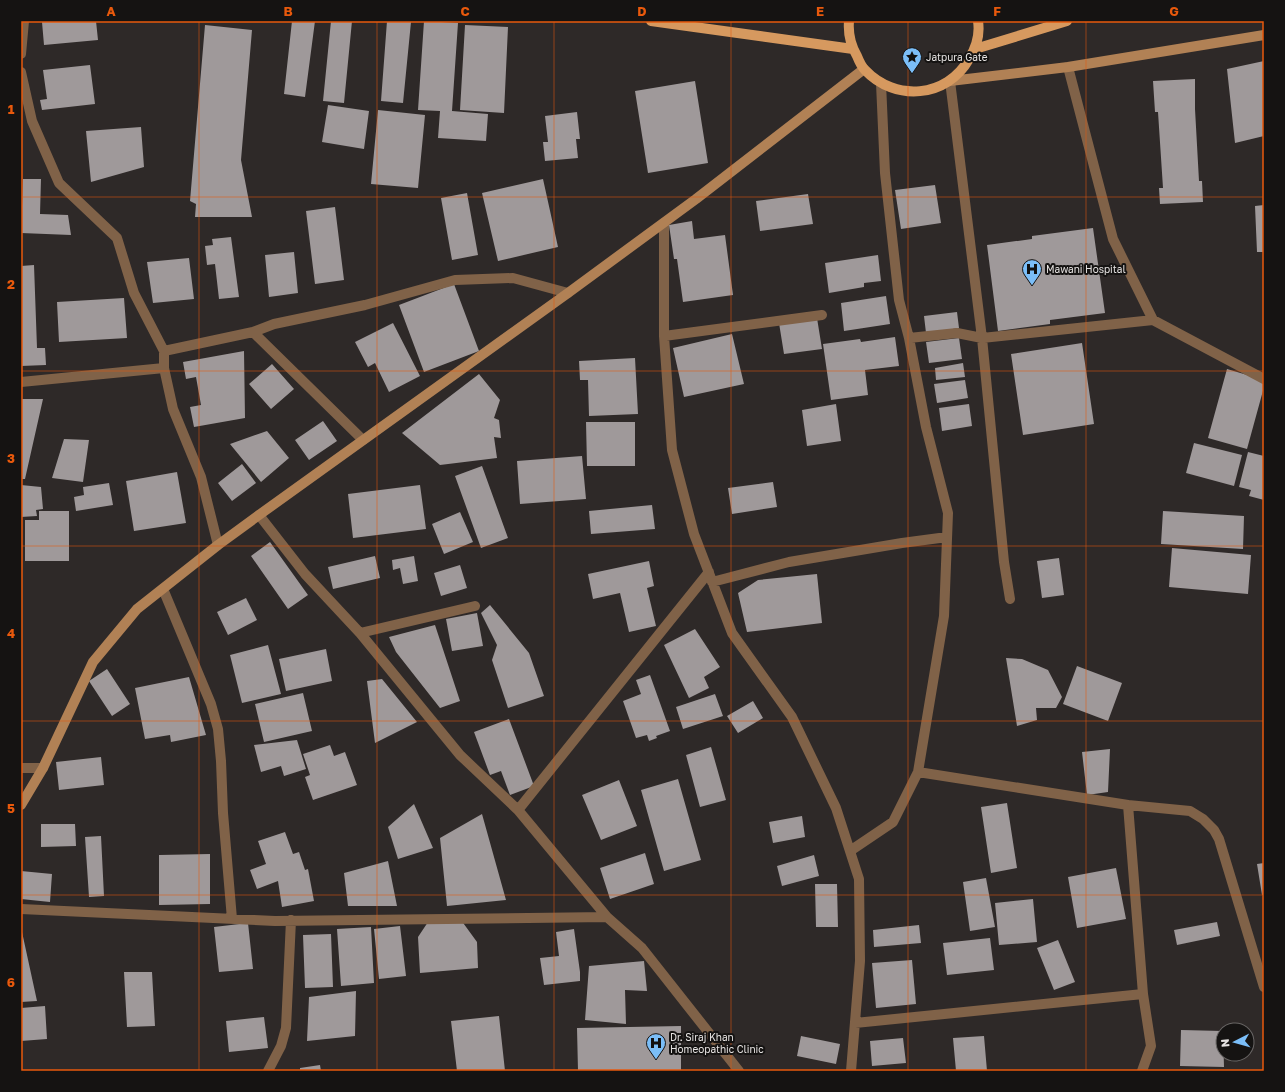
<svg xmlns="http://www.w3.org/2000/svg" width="1285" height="1092" viewBox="0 0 1285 1092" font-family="'Golos Text',sans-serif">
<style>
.building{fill:#9f999a}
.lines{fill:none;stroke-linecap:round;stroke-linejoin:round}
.minor{stroke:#806248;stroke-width:10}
.secondary{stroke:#b18155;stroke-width:10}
.primary{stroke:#d6995f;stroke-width:10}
.grid{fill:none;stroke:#e8590c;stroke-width:1;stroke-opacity:0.55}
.labels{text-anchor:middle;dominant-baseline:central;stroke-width:4;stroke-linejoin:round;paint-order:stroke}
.poi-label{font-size:10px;fill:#e6e3e2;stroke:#151312;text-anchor:start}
.neatline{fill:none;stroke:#e8590c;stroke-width:1.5}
.grid-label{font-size:13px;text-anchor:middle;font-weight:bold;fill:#e8590c}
</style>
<rect width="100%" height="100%" fill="#2e2928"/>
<!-- building -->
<path class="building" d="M43,21H96L98,40L44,45L42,22Z
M292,21H315L305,97L284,94Z
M331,21H352L344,103L323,101Z
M387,21L411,22L403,103L381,101Z
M424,21L458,23L452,111L488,114L486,141L438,138L440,111L418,110Z
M205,25L252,30L241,160L252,217H195L196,204L190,201Z
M465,25L508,27L504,113L460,110Z
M1264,61V136L1235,143L1227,69Z
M90,65L95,104L42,110L40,100L47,99L43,70Z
M1195,79V109L1199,181H1202L1203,202L1160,204L1159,188H1163L1158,112H1155L1153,81Z
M695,81L708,163L648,173L635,91Z
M328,105L369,111L364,149L322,142Z
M378,110L425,115L418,188L371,184Z
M577,112L580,139H576L578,158L545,161L543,142H548L545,116Z
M141,127L144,167L91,182L86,131Z
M23,179H41L40,214L68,215L71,235L21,233Z
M543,179L558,247L498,261L482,193Z
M935,185L941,223L901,229L895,190Z
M467,193L478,255L452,260L441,198Z
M808,194L813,224L760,231L756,201Z
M1264,205V252H1257L1255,206Z
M335,207L344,280L315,284L306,211Z
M692,221L694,239L725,235L733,295L683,302L677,259H674L669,225Z
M1093,228L1105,313L1050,320V324L998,331L987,245L1032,239V236Z
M231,237L239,297L219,299L215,264L207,265L205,246L213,245L212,239Z
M294,252L298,293L269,297L265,255Z
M878,255L881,281L864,283V287L829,293L825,263Z
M189,258L194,299L153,303L147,262Z
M34,265L37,348H45L46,365L21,366V266Z
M454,284L479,351L424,372L399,305Z
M886,296L890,324L844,331L841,303Z
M124,298L127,338L59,342L57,302Z
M957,312L959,328L926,333L924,316Z
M817,318L822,349L784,354L779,323Z
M393,323L420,376L389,392L375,363L368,367L355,342Z
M732,334L744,384L684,397L673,348Z
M895,337L899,366L865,370L868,395L831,400L823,344L860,339L861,342Z
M959,338L962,359L929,363L926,342Z
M1082,343L1094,424L1023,435L1011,354Z
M244,351L245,418L194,427L190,407L201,405L196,377L186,379L183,362Z
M635,358L638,414L589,416L588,380H580L579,361Z
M963,363L965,377L936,380L935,368Z
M272,364L294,389L271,409L249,384Z
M1227,369L1264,380V387L1247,449L1208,438Z
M479,374L500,400L494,418L499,420L501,438L494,437L497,458L440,465L402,433Z
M965,380L968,398L937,403L934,384Z
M21,399H43L25,479H21Z
M836,404L841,441L807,446L802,410Z
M969,404L972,426L942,431L939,408Z
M323,421L337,441L309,460L295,440Z
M586,422H635V466H587Z
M267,431L289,458L261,482L230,444Z
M64,439L89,440L83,482L52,478Z
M1194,443L1242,455L1234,486L1186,473Z
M1248,452L1264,456V500L1249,496L1251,490L1239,487Z
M582,456L586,499L520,504L517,461Z
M242,464L256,483L232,501L218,483Z
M482,466L508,538L481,548L455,476Z
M177,472L186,523L134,531L126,481Z
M773,482L777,507L732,514L728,488Z
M109,483L113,505L76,511L74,497L84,495L83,487Z
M21,485L41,487L43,509L36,510L37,516L21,517Z
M420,485L426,529L353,538L348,494Z
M652,505L655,529L591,534L589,511Z
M39,511H69V561H25V520H39Z
M1163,511L1244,516L1243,549L1161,544Z
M460,512L473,542L444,554L432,524Z
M270,542L308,595L288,609L251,556Z
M1172,548L1251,555L1248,594L1169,587Z
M375,556L380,578L333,589L328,567Z
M414,556L418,581L403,584L400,568L393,570L392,560Z
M1059,558L1064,595L1042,598L1037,561Z
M649,561L654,586L647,588L656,626L629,632L620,593L593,599L588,574Z
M460,565L467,588L441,596L434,573Z
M817,574L822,623L747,632L738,593L758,580Z
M246,598L257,620L228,635L217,612Z
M490,605L529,653L544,696L508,708L492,660L497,645L481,613Z
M477,613L483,646L452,651L446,619Z
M435,625L460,701L440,708L396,652L389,637Z
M695,629L720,667L704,677L709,688L689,698L664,645Z
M268,645L281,694L242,703L230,655Z
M326,649L332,681L286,691L279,659Z
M1006,658L1022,659L1048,670L1062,697L1056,708H1036L1037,720L1017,726Z
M1077,666L1122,683L1108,721L1063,704Z
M107,669L130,704L112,716L89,681Z
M650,675L670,731L656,736L657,738L649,741L647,735L636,738L623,701L641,694L636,680Z
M189,677L206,735L171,742L170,735L145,739L135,688Z
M382,679L417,722L375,743L367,681Z
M303,693L312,731L264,742L255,704Z
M715,694L723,716L683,729L676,707Z
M753,701L763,718L738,733L727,716Z
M509,719L534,786L510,795L501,771L490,775L474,732Z
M297,740L306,769L284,776L281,766L261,772L254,745Z
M330,745L334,756L345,752L357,785L313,800L305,777L310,775L303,754Z
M711,747L726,800L700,807L686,755Z
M1110,749L1108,792L1087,795L1082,752Z
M101,757L104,785L59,790L56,762Z
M678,779L701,860L664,871L641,790Z
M619,780L637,826L601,840L582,795Z
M1007,803L1017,868L991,873L981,807Z
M414,804L433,848L398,859L388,827Z
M482,814L506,900L447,906L440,838Z
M802,816L805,837L773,843L769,822Z
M41,824H75L76,846L41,847Z
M285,832L293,854L299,852L305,870L308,869L314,901L282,907L278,881L257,889L250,870L266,864L258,841Z
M101,836L104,896L89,897L85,837Z
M645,853L654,884L610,899L600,868Z
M210,854V904L159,905V855Z
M814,855L819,876L782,886L777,866Z
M388,861L397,906H348L344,873Z
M1264,863V895H1262L1257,864Z
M1116,868L1126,919L1077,928L1068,877Z
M21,871L52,874L50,902L21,899Z
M986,878L995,927L970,931L963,882Z
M815,884H837L838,927H816Z
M1033,899L1037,942L999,945L995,903Z
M461,920L477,942L478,968L420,973L418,937L428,922Z
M1217,922L1220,936L1177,945L1174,930Z
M248,923L253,969L219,972L214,927Z
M919,925L921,943L874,947L873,930Z
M400,926L406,976L379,979L374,929Z
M371,927L374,983L341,986L337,929Z
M574,929L580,972V981L544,985L540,958L559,956L556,932Z
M21,932H22L37,1001L21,1002Z
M331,934L333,987L305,988L303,935Z
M990,938L994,970L947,975L943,943Z
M1058,940L1075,982L1054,990L1037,948Z
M912,960L916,1004L876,1008L872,963Z
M644,961L647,991L625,990L626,1024L585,1020L589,966Z
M124,972H152L155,1026L127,1027Z
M356,991L355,1036L307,1041L309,997Z
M45,1006L47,1039L21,1041V1008Z
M499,1016L505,1071H457L451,1021Z
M264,1017L268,1048L229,1052L226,1021Z
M681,1026V1071H578L577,1028Z
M1181,1030L1223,1031L1224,1067L1180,1066Z
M801,1036L840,1044L836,1064L797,1056Z
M984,1036L987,1071H956L953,1038Z
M903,1038L906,1063L872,1066L870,1041Z
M320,1065L321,1071H300V1068Z"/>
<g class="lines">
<!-- minor -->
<path class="minor" d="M21,54L24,21
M1068,67L1113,239L1153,320L1264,379
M21,72L32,121L59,183L117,238L134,293L164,351V368L173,409L201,477L218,545
M950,81L982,338L1004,562L1010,599
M664,223V336L672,450L694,534L732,633L792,717L836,808L859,879L860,961L851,1071
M253,332L363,440
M664,336L822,315
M909,338L957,333L982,338L1153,320
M164,351L253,332L274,324L365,305L455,280L513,278L568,293
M21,382L164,368
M259,515L305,574L360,633L460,755L518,810L607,917L642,948L739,1071
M712,582L789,562L902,543L947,537
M163,589L211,704L218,729L221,761L223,813L232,919
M360,633L475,606
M21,768H43
M918,772L1128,805L1143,994
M1128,805L1190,811L1203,819L1214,830L1219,839L1264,987
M518,810L709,572
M850,851L893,822L918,772L944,616L948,513L926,427L909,338L899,300L885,173L881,83
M21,909L275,921L607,917
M855,1023L1143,994L1151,1046L1142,1071
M268,1071L281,1046L286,1028L291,920"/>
<!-- secondary -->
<path class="secondary" d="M950,81L1068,67L1264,35
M21,805L43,768L93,662L137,609L218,545L259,515L568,293L696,199L864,69"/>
<!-- primary -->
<path class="primary" d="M651,21L853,49
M849,21C848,33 851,46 857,56C859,61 861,66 865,70C895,102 947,98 969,59C976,48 980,34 978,21
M975,49L1067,21"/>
</g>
<!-- grid -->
<path class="grid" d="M199,21V1071M377,21V1071M554,21V1071M731,21V1071M908,21V1071M1086,21V1071M21,197H1264M21,371H1264M21,546H1264M21,721H1264M21,895H1264"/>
<!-- icons -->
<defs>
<g id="sight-pin" transform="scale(1)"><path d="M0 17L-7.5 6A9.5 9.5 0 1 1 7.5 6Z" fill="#7bbef8" stroke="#151312"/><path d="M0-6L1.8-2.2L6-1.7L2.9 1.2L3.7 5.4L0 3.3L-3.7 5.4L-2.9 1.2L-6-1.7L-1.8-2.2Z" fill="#111"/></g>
<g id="hospital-pin" transform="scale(1)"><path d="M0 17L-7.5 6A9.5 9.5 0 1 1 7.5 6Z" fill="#7bbef8" stroke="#151312"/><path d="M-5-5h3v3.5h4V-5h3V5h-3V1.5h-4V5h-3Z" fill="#111"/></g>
</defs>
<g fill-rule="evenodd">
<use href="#sight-pin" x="912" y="57"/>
<use href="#hospital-pin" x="1032" y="269"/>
<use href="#hospital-pin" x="656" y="1043"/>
</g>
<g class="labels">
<!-- poi labels -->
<g class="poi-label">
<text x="926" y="57">Jatpura Gate</text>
<text x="1046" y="269">Mawani Hospital</text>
<text x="670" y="1037">Dr. Siraj Khan<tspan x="670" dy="12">Homeopathic Clinic</tspan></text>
</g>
</g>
<!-- border -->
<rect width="1285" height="1092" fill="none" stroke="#151312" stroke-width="44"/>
<!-- north arrow -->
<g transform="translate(1235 1042) rotate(264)"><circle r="19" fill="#151312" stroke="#696665"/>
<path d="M0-3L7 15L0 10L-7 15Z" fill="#7bbef8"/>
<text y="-6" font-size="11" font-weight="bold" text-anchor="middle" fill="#e6e3e2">N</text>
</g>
<rect x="22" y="22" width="1241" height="1048" class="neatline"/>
<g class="grid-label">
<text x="111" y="16">A</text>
<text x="288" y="16">B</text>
<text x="465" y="16">C</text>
<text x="642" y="16">D</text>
<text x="820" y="16">E</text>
<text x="997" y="16">F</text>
<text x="1174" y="16">G</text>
<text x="11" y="114">1</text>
<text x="11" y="289">2</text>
<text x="11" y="463">3</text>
<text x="11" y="638">4</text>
<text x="11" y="813">5</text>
<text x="11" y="987">6</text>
</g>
</svg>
